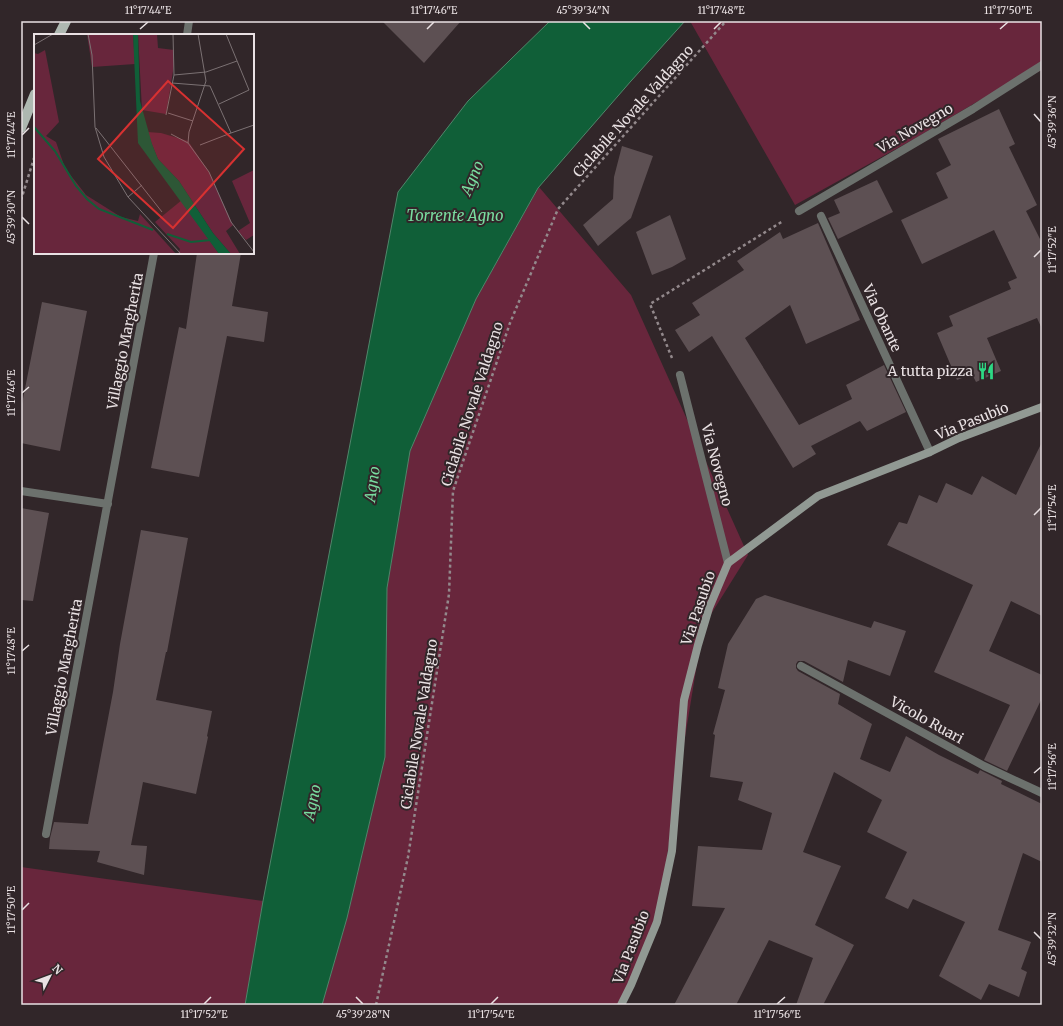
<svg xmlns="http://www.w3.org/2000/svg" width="1063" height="1026" viewBox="0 0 1063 1026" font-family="Merriweather,serif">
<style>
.green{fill:#68263c}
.water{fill:#105f38;stroke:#51866b}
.building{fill:#5d5053}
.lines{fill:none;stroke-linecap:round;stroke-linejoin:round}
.path{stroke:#93898c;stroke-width:2.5;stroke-dasharray:3 3;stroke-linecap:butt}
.minor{stroke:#6c716d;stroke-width:8}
.secondary{stroke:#919993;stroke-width:8}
.primary{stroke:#aeb8b1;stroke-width:10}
.ticks{fill:none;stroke:#e9e1e3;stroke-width:1.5}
.labels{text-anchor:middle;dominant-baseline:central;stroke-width:4;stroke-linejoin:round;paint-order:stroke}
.street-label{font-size:14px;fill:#e9e1e3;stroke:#312629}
.poi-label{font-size:14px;fill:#e9e1e3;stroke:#312629;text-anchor:end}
.water-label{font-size:15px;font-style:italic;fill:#79dda0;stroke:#312629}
.inset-river{fill:none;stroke:#105f38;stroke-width:2}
.inset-road{fill:none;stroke:#7b7173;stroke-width:1}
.view{fill:#d73131;fill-opacity:0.15;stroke:#d73131;stroke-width:2}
.inset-edge{fill:none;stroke:#e9e1e3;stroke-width:2}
.neatline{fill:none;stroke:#e9e1e3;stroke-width:1.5}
.ticks-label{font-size:10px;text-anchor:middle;fill:#e9e1e3}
</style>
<rect width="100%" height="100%" fill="#312629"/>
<!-- green -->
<path class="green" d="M690,21H1042V70L980,100L914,139L795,205Z
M539,187L631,295L748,555L703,627L681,762L658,918L623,1005H322L347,918L385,757L387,588L410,451L476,299Z
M21,867L263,901L245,1005H21Z"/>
<!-- water -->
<path class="water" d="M550,21H685L631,81L538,188L476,299L410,451L387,588L385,757L347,918L322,1005H245L263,901L398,192L468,101Z"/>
<!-- building -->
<path class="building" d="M382,21H461L424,63Z
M999,109L1015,144L1009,147L1037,205L1026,211L1042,243V329L1037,318L987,338L1001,371L976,382L972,374L957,380L937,333L953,326L949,316L1011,289L1008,282L1017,278L994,230L922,264L901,220L948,198L936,173L951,165L938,139Z
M622,146L653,156L631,218L598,246L583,225L613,199L614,177Z
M877,180L893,212L838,239L828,218L840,213L834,200Z
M670,215L686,259L672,267L652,275L636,232Z
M818,223L860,320L806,344L790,305L745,338L799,425L852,399L846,385L884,365L906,412L867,431L860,421L811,446L816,454L793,468L712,336L689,352L675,330L700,315L692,303L744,270L737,261L780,232L783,239Z
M197,253H241L232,306L268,312L264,342L227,336L199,477L151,468L179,327L186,329Z
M42,302L87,311L60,451L21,443V409Z
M1042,442V616L1011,601L989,651L1042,675V698L1007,771L984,760L1010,705L934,672L973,585L887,545L899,522L907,524L919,495L937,503L946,483L972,495L982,476L1016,495Z
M21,508L49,513L33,601L21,600Z
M141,530L188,538L167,652H166L156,700L212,711L207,736L208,737L196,794L143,782L131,845L147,846L144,875L97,862L100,851L49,849L50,838L54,822L88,824L113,692L120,644Z
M765,595L871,628L874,621L906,631L890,676L848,660L843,682L804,661H798L796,664V668L798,671L840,694L838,704L872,724L860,759L890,772L906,736L939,755L978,774L980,770L1002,781L1001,784L1042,804V862L1023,853L998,930L1031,942L1021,969L1027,972L1019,997L989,984L981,1000L939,976L965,922L913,899L908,909L885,898L907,852L867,832L882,800L834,772L803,852L841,866L815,925L854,945L823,1005H796L813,958L769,940L736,1005H674L725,908L692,906L698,846L762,850L772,813L738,800L743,782L710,777L715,735L713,734L725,690L718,688L728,644L756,599Z"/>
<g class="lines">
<!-- path -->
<path class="path" d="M21,200L35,155
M672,358L650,304L783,221
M376,1005L408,857L449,594L453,491L510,323L558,209L726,21"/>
<!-- minor -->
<path class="minor" d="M187,35L189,21
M799,211L973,109L1042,65
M821,216L930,452
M680,375L728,563
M21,491L108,504
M801,666L984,766L1042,793
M46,834L154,253"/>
<!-- secondary -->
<path class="secondary" d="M621,1005L631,985L657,922L672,851L684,700L698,645L709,608L728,563L818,496L930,452L959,438L1042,407"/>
<!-- primary -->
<path class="primary" d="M59,35L66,21
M21,128L35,94"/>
</g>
<!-- ticks -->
<path class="ticks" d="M583,22L590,29M140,29L148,22M427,29L434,22M714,29L721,22M1000,29L1008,22M1034,114L1041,122M22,135L29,128M22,217L29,224M1034,257L1041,250M22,393L29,387M1034,515L1041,508M22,651L29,645M1034,773L1041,767M22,910L29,903M1034,932L1041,939M356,997L363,1004M204,1004L211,997M491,1004L498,997M777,1004L785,997"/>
<!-- icons -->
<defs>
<g id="restaurant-bare" transform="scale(1.38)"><path d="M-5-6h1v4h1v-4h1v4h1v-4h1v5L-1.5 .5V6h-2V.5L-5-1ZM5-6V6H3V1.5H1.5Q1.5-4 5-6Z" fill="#2dd884" stroke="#312629" stroke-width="2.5" paint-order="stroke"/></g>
</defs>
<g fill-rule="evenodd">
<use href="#restaurant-bare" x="986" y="371"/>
</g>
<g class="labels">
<!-- street labels -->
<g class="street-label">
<text transform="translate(633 111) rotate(-48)">Ciclabile Novale Valdagno</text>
<text transform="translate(915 128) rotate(-30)">Via Novegno</text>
<text transform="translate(882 318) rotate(65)">Via Obante</text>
<text transform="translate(125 341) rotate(-79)">Villaggio Margherita</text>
<text transform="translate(472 404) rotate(-72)">Ciclabile Novale Valdagno</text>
<text transform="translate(972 421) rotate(-22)">Via Pasubio</text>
<text transform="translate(717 465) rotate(75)">Via Novegno</text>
<text transform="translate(698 608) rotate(-71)">Via Pasubio</text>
<text transform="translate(64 667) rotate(-79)">Villaggio Margherita</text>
<text transform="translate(927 720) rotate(29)">Vicolo Ruari</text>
<text transform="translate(419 724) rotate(-81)">Ciclabile Novale Valdagno</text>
<text transform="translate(631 947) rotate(-69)">Via Pasubio</text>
</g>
<!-- poi labels -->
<g class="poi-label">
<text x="973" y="371">A tutta pizza</text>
</g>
<!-- water labels -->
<g class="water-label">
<text transform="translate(472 178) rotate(-67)">Agno</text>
<text x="455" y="215">Torrente Agno</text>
<text transform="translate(372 484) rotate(-82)">Agno</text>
<text transform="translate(312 802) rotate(-78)">Agno</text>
</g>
</g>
<!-- overview -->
<g transform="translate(34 34)">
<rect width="220" height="220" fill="#312629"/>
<path d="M53,0H99L101,30L58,33ZM104,0H123L124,14L140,16V31L132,80L108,76ZM11,16L25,88L12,102L22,108L31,134L52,161L87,183L104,187L106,180L142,220H0V19L4,20ZM113,98L127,99L154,107L175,138L199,191L192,197L206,220H197L179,199L145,147L124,125ZM220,136V201L212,206L204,197L216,189L198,147ZM148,166L155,176L185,220H144L146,215L121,188Z" fill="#68263c"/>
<path d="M99,0H104L106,67L118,110L124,125L145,147L179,199L197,220H185L104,109Z" fill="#105f38"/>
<path class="inset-river" d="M0,93L21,117L42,152L53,165L65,175L119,196M133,200L157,208L177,206"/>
<path class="inset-road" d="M54,0L58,21L61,93L70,123L94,163L147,220M164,0L172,47L155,98L154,109L175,138L197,188L220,218M0,11L19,0M140,41L172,38L203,27M138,49L176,52L197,99L220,91M185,70L215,56L192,0M134,79L159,87M132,81L140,41L139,0M62,94L128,178M137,100L154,109M166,111L197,99M94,163L108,151"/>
<path class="view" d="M134,47L210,115L139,194L64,125Z"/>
<rect width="220" height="220" class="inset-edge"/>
</g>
<!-- border -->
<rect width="1063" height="1026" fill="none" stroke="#312629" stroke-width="44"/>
<!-- north arrow -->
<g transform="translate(50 976) rotate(48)" stroke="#312629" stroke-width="3" paint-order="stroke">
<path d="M0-3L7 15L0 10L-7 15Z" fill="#e9e1e3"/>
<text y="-6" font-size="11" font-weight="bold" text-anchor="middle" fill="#e9e1e3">N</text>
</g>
<rect x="22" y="22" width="1019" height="982" class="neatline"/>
<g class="ticks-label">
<text x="148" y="14">11°17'44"E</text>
<text x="434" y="14">11°17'46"E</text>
<text x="583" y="14">45°39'34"N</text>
<text x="721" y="14">11°17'48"E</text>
<text x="1008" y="14">11°17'50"E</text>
<text transform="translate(1052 122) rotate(-90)" y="4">45°39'36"N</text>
<text transform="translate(11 135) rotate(-90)" y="4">11°17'44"E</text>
<text transform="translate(11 217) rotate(-90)" y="4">45°39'30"N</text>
<text transform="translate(1052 250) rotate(-90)" y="4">11°17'52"E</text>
<text transform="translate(11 393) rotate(-90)" y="4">11°17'46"E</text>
<text transform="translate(1052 508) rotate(-90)" y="4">11°17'54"E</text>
<text transform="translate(11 651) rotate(-90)" y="4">11°17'48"E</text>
<text transform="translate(1052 767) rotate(-90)" y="4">11°17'56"E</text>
<text transform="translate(11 910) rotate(-90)" y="4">11°17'50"E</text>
<text transform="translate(1052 939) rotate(-90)" y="4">45°39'32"N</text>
<text x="204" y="1018">11°17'52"E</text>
<text x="363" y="1018">45°39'28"N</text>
<text x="491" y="1018">11°17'54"E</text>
<text x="777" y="1018">11°17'56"E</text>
</g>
</svg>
